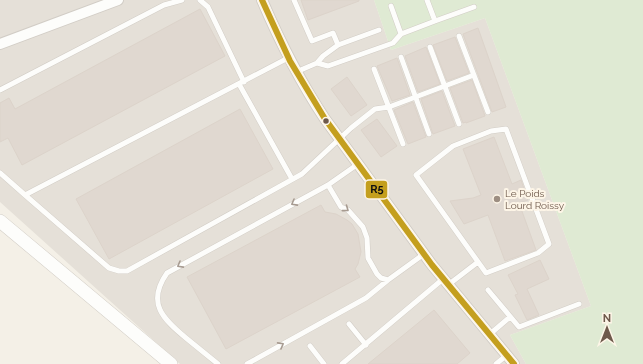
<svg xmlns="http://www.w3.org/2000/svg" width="643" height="364" viewBox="0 0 643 364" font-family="Raleway,sans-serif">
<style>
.industrial{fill:#e5e0d8}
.green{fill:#dfead3}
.building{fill:#e0d8d0;stroke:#dcd3ca}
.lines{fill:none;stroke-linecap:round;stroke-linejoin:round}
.service-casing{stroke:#d2cdc6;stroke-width:6}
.minor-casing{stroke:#d2cdc6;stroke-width:12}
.tertiary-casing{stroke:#d2cdc6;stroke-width:14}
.service{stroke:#fdfdfb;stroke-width:5}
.minor{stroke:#fdfdfb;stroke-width:10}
.tertiary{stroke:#fdfdfb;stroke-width:13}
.bus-1-casing{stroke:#fdf5e7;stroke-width:9}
.bus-1{stroke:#c49f1e;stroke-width:6}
.oneway{stroke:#a79b91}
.bus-dot{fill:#6e594b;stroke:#fdf5e7;stroke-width:1.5}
.poi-dot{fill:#9d8e82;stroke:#fdf5e7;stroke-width:1.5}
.labels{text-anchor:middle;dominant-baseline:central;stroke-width:4;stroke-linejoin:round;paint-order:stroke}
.poi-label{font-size:10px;fill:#6e594b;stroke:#fdf5e7;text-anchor:start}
.line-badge{stroke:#fdf5e7;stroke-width:1.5}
.pale-badge-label{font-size:11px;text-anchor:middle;font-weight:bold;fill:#111}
</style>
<rect width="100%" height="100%" fill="#f4f0e7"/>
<!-- industrial -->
<path class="industrial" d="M0,0H374L391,50L485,18L591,306L510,335L526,364H180L0,202Z"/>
<!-- green -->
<path class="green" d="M374,0H643V364H526L510,335L591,306L485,18L391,50Z"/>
<!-- building -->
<path class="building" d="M301,0H359V1L308,20Z
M200,9L225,56L22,165L8,138L0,142V103L9,98L15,109Z
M478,28L506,107L492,112L463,34Z
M455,37L469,73L447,81L433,45Z
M426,47L440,84L418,92L405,56Z
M397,58L410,95L392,101L377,66Z
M347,77L367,105L351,116L331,89Z
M472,80L485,116L466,123V122L463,123L450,88Z
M442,91L455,126L433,134L421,99Z
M413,102L426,137L408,144L394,110Z
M240,109L273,169L109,259L76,199Z
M377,119L397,146L381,157L361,130Z
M494,137L512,184L521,180L528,200L519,203L536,250L505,261L488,215L464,224L450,201L473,198L481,195L463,149Z
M321,205L325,212L336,214L347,220L352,224L358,234L361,252L358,264L355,269L360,277L226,349L187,277Z
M540,260L549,279L527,289L539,315L527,320L515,295L518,294L508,275Z
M434,310L470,353L457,364H368Z"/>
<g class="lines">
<!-- service casing -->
<g class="service-casing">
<path id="service" d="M200,0L208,7L244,82
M294,0L312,41L333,33L338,45
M435,21L474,7
M401,34L435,21L427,0
M459,36L488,112
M430,47L459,124
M401,57L429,134
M317,63L328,66L393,43L401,34L391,6
M374,69L403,144
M296,72L317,63L323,56L338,45L379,30
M239,84L292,179
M0,90L164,5L182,0
M506,129L549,244L538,253L486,273L416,175L453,146L491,131Z
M358,164L328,185L341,207L348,210L363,227L367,238L368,258L377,274L381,278L388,280L424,254
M0,173L25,195L288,58
M25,195L109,268L119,271H127L302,174L351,128L375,109L389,107L474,75
M448,285L478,262
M488,290L519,327L579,304
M349,324L366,345
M490,334L510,317
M310,346L324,364
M218,364C207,355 197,347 186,338C163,319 146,303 167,273L328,185
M247,364L366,298L388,280
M342,364L443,279
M496,364L507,355"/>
</g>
<!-- minor casing -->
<g class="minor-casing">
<path id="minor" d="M262,0C280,42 299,80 325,119L432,265L514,364
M0,44L118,0"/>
</g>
<!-- tertiary casing -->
<g class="tertiary-casing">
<path id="tertiary" d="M0,221L171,364"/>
</g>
<!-- service -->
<use href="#service" class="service"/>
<!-- minor -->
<use href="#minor" class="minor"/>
<!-- tertiary -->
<use href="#tertiary" class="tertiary"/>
<!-- bus-1 casing -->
<g class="bus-1-casing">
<path id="bus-1" d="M262,0L290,61L325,119L432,265L514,364"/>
</g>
<!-- bus-1 -->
<use href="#bus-1" class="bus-1"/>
</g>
<!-- one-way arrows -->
<defs><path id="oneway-chevron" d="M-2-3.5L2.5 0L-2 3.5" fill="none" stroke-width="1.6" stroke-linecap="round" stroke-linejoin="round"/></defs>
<g class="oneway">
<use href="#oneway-chevron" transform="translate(294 203) rotate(151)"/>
<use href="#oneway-chevron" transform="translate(346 209) rotate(36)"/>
<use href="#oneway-chevron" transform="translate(180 265) rotate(151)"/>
<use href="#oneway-chevron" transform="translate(281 345) rotate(-29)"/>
</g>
<!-- markers -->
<circle class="bus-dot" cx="326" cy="121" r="3.5"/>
<circle class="poi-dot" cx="497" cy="199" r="4"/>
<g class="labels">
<!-- poi labels -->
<g class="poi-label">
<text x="505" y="193">Le Poids<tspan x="505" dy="12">Lourd Roissy</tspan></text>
</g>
</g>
<rect class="line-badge" x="365" y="180" width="23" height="19" rx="4" fill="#c49f1e"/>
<g class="pale-badge-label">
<text x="377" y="193">R5</text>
</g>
<!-- north arrow -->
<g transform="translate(607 328)" stroke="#fdf5e7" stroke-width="3" paint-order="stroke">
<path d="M0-3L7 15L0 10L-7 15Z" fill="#6e594b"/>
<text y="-6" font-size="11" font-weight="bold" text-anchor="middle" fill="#6e594b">N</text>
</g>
</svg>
